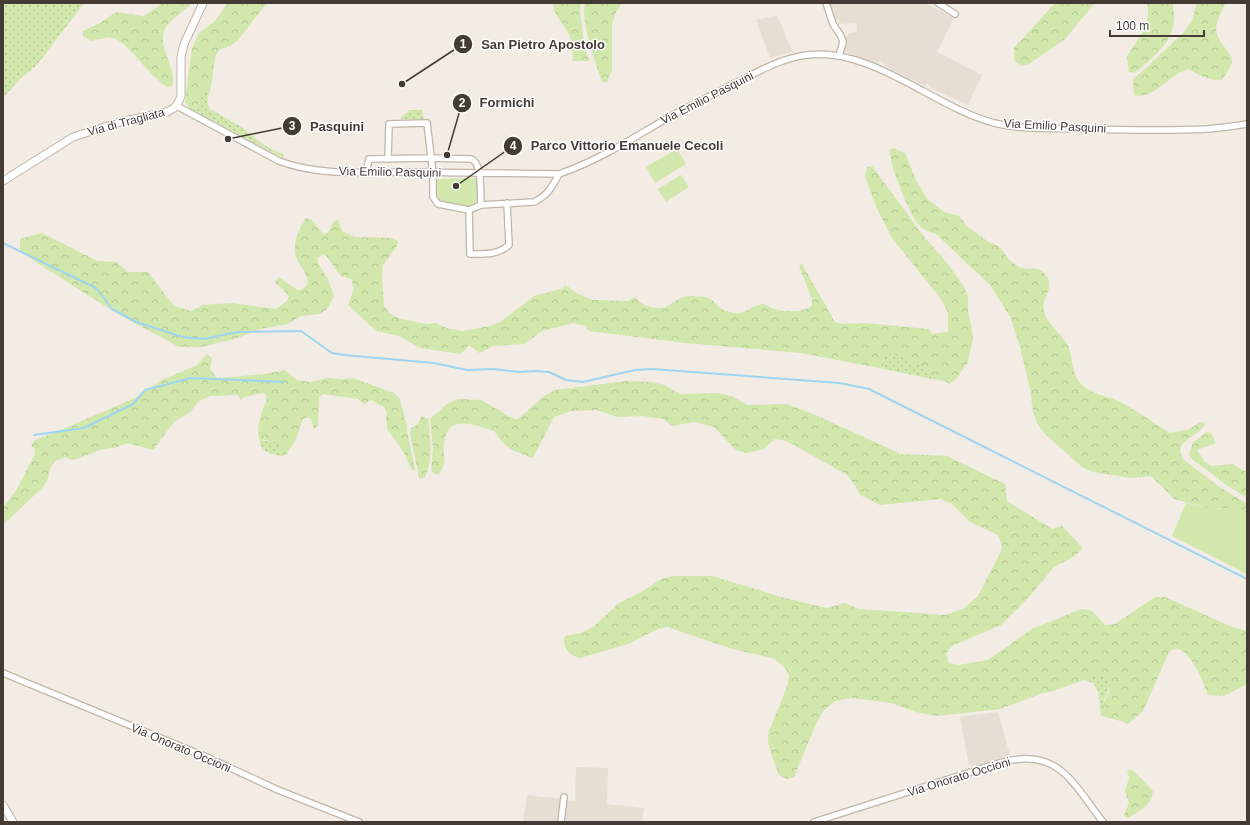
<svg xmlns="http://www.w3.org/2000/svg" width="1250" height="825" viewBox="0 0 1250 825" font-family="Arial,sans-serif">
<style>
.residential{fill:#e6ded2}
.grass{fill:url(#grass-dots)}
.forest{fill:url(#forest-crowns)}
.park{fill:#d1e7ac}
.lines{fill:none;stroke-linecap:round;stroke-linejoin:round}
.stream{stroke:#9fd5f0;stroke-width:2}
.minor-casing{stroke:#c0b6a9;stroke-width:8}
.tertiary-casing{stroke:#c0b6a9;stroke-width:9}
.minor{stroke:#fff;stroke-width:5.5}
.tertiary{stroke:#fff;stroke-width:7}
.labels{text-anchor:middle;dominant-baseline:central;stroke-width:3;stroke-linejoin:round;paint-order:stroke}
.street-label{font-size:12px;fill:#443c34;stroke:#fff}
.leader{fill:none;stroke:#443c34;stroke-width:1.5}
.callout-dot{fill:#443c34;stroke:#fff;stroke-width:1.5}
.mark-label{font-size:12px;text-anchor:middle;font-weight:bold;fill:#fff}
.callout-label{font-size:13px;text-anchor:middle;font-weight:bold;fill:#443c34;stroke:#fff;stroke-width:3;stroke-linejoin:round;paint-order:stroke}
</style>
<defs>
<pattern id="grass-dots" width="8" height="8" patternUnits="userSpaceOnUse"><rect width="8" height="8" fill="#d1e7ac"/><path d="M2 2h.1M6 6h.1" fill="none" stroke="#b5c795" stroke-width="1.8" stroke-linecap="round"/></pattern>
<pattern id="forest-crowns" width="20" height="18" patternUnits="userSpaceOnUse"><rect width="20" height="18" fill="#d1e7ac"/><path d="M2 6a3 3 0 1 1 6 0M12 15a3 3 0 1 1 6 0" fill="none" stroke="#b5c795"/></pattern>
</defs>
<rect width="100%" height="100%" fill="#f2ece4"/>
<!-- residential -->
<path class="residential" d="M830,3H925L954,18L937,52L982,75L968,105L930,88L931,87L927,84L925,86L885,66L883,62L880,61L878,64L845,52L843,50L846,38L849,33L857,32V26L856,23L839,24L838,19L835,20Z
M777,15L792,51L770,58L756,20Z
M998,712L1010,755L977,767L975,765L969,766L960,717Z
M576,767L608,768L607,804L644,808L642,820L639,822H564L567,800L575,801Z
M527,795L562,799L559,822H523Z"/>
<!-- grass -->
<path class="grass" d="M3,3H84L37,65L21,78L3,98Z
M212,81L207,102L210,109L243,128L264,145L284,155L283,158L199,113L191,110L196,108L205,88Z
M409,110H422L424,120L400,119Z
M890,353L909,359L930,372L932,379L884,369L883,357Z
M259,439L264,441L276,442L282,455H286C280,457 268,454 263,449C261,446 260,443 259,439Z
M1104,673L1109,677L1111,684L1100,709L1098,691L1093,683L1084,680Z"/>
<!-- forest -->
<path class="forest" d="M161,3H192C185,11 170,19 165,29C156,48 178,68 172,86L167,87C150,77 128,42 113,38C108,36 97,40 91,41L83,36V31L100,23L116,12L144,16L160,5Z
M228,3H267L238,40L232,45L219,50L215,57L212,81L205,88L196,108L191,110L185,102L192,48L199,33L215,21Z
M553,3H581L580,9L584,45L589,61H573C572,54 573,46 571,39C567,26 553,17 553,3Z
M585,3H622L615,14L612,26V70L607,82H602C596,63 580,22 585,3Z
M1055,3H1095L1065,39L1029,64L1021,66L1014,60V48Z
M1147,3H1173C1173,9 1175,16 1174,22C1171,44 1151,60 1134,73L1129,72L1127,56C1138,38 1152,26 1147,3Z
M1197,3H1226C1222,10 1216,21 1216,30C1216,41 1234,54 1232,63C1230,69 1225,75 1222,80C1212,81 1197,75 1189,69C1170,73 1153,101 1134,95L1133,79L1144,70L1184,32L1192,20Z
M894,148L905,153L916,180L928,200L946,213L957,215L960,217L968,227L990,243C1001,244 1004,256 1012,262C1014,264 1017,266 1019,267C1029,271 1038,265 1045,274C1057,288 1040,298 1044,311C1047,325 1062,333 1068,346C1073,358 1071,371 1080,383C1089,393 1106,396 1118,401C1136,410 1153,422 1170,433L1190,429L1200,422L1205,423L1204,427L1182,444L1180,451L1183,459L1218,486L1247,504V514L1239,509L1207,508L1174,499L1151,476L1131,478L1093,472L1082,467L1045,434L1037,423L1033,412L1030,389L1019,343L1010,317L990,285L936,234C929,232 923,230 918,224C909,213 888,162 890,149Z
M872,166L925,238L944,259L963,285L968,296V309L973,337L968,362L956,379L949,384L945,381L932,379L930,372L909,359L890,353L883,357L884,369L801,353L685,343L589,331L586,326L574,323L542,331L524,344L494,346L479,353L469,345L461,354L420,348L399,336L376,331L348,305L354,288L351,279L341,276L325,254L317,258L319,265L327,277L334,296L327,309L320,314L301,316L287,324L260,329L238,338L201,347H179L116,313L31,259L20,250V239L42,233L97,261L116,262L128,272H148L174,306L191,311L203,305L231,303L276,309L287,301L289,296L275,282L278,277L298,290C319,286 300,268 296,257C295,254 295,248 295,244C296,235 301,226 306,218L311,219L323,234L328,233L334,221L338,219L342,231L355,237L392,238L398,241L397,246L383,265L382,276L384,305L389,313L398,318L425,324L436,323L446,328L462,331L490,326L500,322L534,296L561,289L566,285L576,293L593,300L628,301L635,297C640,305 655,311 665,307C671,305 677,299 683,297C690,295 698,297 705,297C713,298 716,306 722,309C725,311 730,312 734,313C745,315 752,305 762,304C767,304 770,308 774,309C785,312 802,313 812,306V299L799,266L802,264L835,322L843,324L866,323L929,329L932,334L948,332V313L941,299L892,238L877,209L865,176L867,167Z
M207,354L212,358L210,369L217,378L265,374L285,370L297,380L310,382L328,378L344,379L353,378L394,393L400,399L407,427V431L415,469L414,471L412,470L403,451L387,429L386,418L387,413L384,407L371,400L364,404L358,399L323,394L319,397L318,425L314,430L311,419L308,417L303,419L296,439L286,455H282L275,442L259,439C257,430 259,421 262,412C263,407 267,402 267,396L263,393L244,397L241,400L237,395L210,396L199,401L190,412L174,422L153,450L127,443L118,447L100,450L80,458L72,460L65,457L54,462L51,466L47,481L42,488L5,523L3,522V508L17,489L35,454L34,448L31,446L35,440L56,432L137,397L160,381L197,365Z
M627,381L653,382L664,385L680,394L717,393L732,396L747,405L787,404L818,416L901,454L947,456L1005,484L1007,501L1052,529L1062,526L1083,548L1075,556L1054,567L1028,598L1001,625L952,646L946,654L949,663L958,665L988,660L1032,629L1082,609L1092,611L1105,625L1115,624L1155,597H1165L1232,627L1247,631V684L1224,696L1208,695C1204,684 1191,649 1176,649C1172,649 1170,652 1168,654L1143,711L1128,724L1121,721L1101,716L1100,709C1106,698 1117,683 1104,673L1050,692L1042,693L1001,709L936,716L916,712L891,703L852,698L835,701L824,710L816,724L794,777L787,779L779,775C774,760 762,739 772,724L788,684L789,675L785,668L775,659L729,648L667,627L658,629L628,644L580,658C569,656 562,647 565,636L581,633L593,627L619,603L643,591L661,579L672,576H712L781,597L827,608L845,603L859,609L945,615L963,609L978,596L1002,549L1001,542L998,535L970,522L952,504L940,499L880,505L860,495L856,487L847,475L794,445L783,440L775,439L764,449L746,453L736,450L714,427L694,422L672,426L663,419L643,416L617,417L597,410L571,411L554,417L533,458C513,451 506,449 494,431C473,424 446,413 444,446C443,451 445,459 444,464C443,468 440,472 438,475L433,473L431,470L433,449L430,419L447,404L457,399L481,400L514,419H518L544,396L555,390Z
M421,416L428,419C430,438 434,459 425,477L421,479L418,477V471L410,434L411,428C418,426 419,423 421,416Z
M1207,432L1211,433L1216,443L1197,450L1204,461L1211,466L1232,464L1247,472V498L1225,484L1191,458L1189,454L1193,442Z
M1127,770L1134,771L1153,791C1151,807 1140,810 1128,818L1124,816L1129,803L1125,791L1129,778Z"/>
<!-- park -->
<path class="park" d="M677,149L686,164L655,183L646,167Z
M681,175L689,187L666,202L658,189Z
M477,178V202L468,206L442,201L439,200L436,193L435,179Z
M1186,503L1207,508L1239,509L1247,514V574L1172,536Z"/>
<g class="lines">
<!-- stream -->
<path class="stream" d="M3,243L96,288L112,309L136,322L183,337L204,339L237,332L301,331L332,353L344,355L434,363L467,370L494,369L519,372L535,371L549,372L566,380L583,382L635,370L652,369L840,383L869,389L1247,579
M34,435L84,428L133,404L145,390L191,378L284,382"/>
<!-- minor casing -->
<g class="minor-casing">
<path id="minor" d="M826,3L833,24L841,36L843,42L839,56
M938,3L955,14
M177,106L279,161C318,176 363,172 405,172C456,173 508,173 559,174C597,161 630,140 664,120C687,107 712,95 735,83C758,72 781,58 807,55C872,47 934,107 994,123C1023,130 1053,128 1082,129C1124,130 1165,131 1207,129C1220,128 1234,126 1247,124
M388,159L389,124L427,123L433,173V197L438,204L469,210L481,205
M366,173L369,159L431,158L471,159C483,163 480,194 481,205L534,202C548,195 552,187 559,174
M469,210L470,254C484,254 498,255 509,245L507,203
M3,673L209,758L278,790L359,822
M561,822L564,797
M814,822L999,763C1058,746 1072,782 1103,822"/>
</g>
<!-- tertiary casing -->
<g class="tertiary-casing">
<path id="tertiary" d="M3,181L73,137L120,122L167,112L174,108L178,103L181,96V57L184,44L203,3
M3,805L13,822"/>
</g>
<!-- minor -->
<use href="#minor" class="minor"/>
<!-- tertiary -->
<use href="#tertiary" class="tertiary"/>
</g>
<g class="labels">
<!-- street labels -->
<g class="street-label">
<text transform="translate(707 98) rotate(-27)">Via Emilio Pasquini</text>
<text transform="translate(126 122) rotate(-15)">Via di Tragliata</text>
<text transform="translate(1055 126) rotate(3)">Via Emilio Pasquini</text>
<text transform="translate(390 172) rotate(1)">Via Emilio Pasquini</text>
<text transform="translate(181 748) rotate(23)">Via Onorato Occioni</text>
<text transform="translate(959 777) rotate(-17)">Via Onorato Occioni</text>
</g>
</g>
<!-- callouts -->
<path class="leader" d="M402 84L463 44M447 155L462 103M228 139L292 126M456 186L513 146"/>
<g class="callout-dot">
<circle cx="402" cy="84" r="4"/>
<circle cx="447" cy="155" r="4"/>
<circle cx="228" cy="139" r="4"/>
<circle cx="456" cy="186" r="4"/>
<circle cx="463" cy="44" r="10"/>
<circle cx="462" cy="103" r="10"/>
<circle cx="292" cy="126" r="10"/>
<circle cx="513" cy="146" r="10"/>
</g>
<g class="mark-label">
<text x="463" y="48">1</text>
<text x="462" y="107">2</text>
<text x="292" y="130">3</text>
<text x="513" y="150">4</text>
</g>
<g class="callout-label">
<text x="543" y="49">San Pietro Apostolo</text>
<text x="507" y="107">Formichi</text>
<text x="337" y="131">Pasquini</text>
<text x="627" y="150">Parco Vittorio Emanuele Cecoli</text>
</g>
<!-- border -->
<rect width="1250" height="825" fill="none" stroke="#443c34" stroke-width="8"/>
<!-- scale -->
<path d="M1110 30v6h94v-6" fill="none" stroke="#443c34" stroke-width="2"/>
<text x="1116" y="30" font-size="12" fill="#443c34" stroke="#ffffff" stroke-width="3" paint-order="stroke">100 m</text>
</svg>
